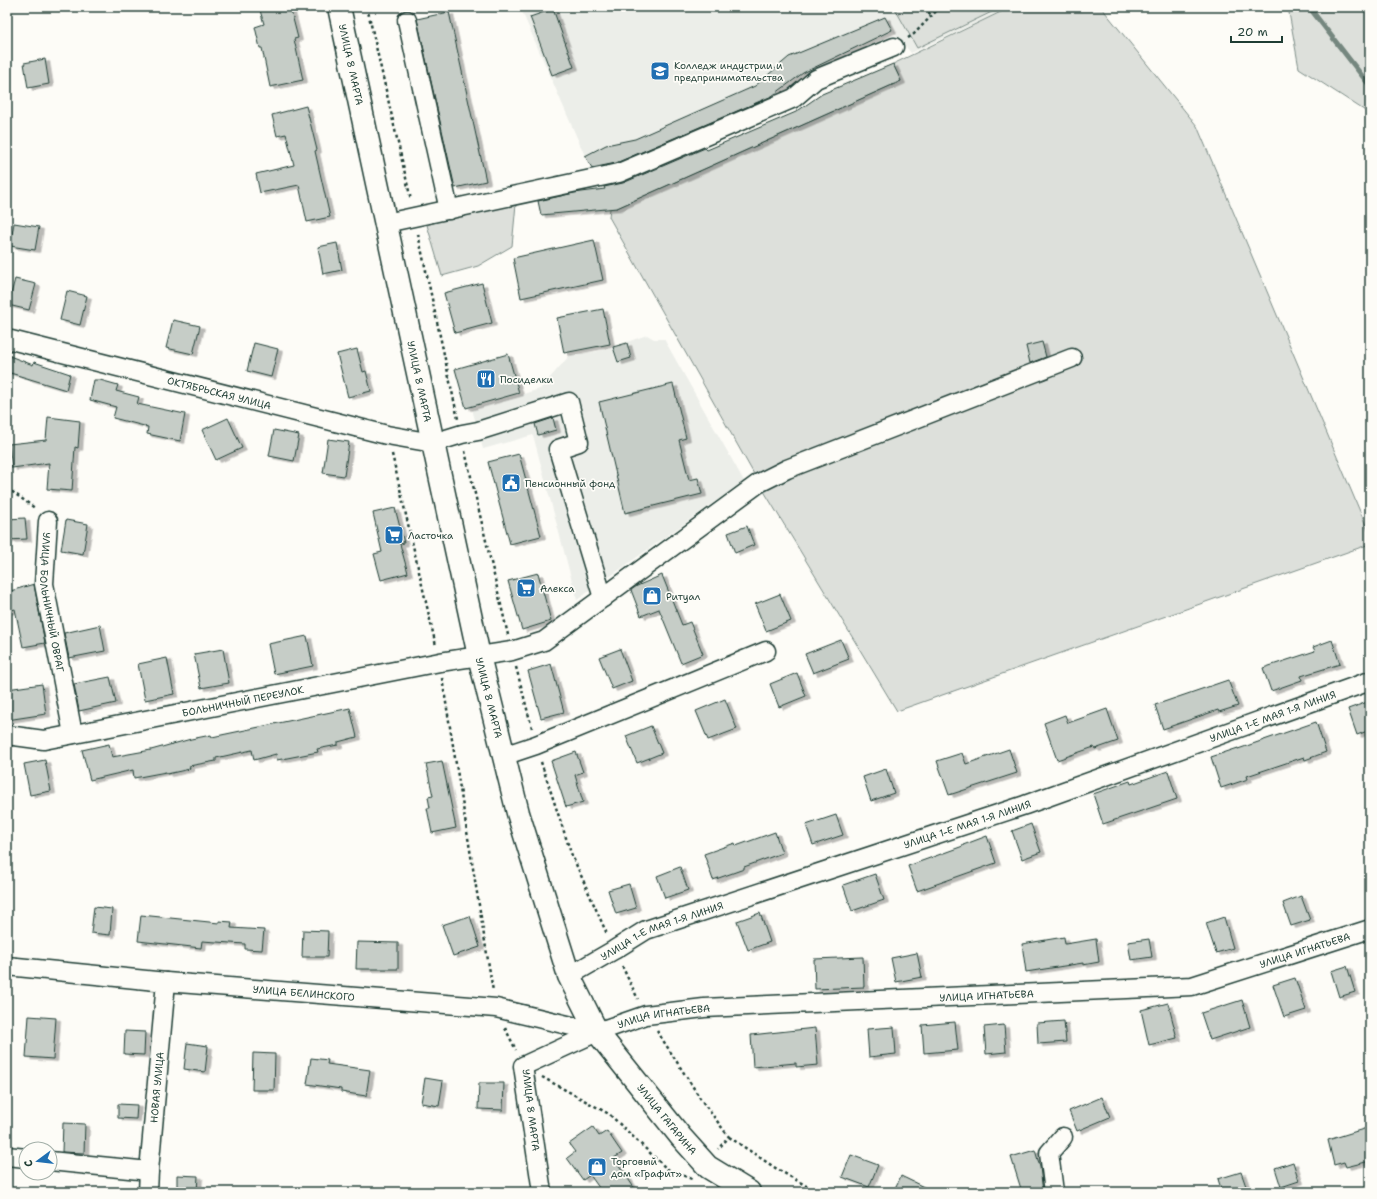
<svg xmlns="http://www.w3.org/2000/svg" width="1377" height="1199" viewBox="0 0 1377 1199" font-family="'Shantell Sans',sans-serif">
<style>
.built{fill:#eceee9}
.green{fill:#dde0db;stroke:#7e8e88}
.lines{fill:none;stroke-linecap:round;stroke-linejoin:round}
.stream{stroke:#75877f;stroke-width:5}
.building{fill:#c6cdc7;stroke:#1f3d34;filter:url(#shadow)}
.minor-casing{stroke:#1f3d34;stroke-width:21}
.major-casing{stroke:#1f3d34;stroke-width:25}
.path{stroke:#1f3d34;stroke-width:2.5;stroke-dasharray:3 3;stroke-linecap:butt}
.minor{stroke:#fdfcf7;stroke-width:18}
.major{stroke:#fdfcf7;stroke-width:22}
.labels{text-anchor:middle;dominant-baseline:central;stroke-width:3.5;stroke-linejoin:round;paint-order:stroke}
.street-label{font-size:10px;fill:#1f3d34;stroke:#fdfcf7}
.poi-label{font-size:10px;fill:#1f3d34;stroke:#fdfcf7;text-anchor:start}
</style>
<defs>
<filter id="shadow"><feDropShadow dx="4.5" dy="2.5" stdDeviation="0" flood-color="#0004"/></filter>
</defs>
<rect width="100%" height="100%" fill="#fdfcf7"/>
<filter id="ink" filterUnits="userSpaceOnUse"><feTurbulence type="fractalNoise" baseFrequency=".025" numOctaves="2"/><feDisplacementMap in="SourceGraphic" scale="8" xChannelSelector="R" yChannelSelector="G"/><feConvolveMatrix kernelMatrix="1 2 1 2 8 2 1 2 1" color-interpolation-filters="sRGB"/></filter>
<g filter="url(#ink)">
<!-- built -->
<path class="built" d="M520,7H1012L911,53L892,30L885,17L789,57L755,86L635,139L585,156Z
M647,335L654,339H664L744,481L577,600L533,435L483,449L472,409L540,389L571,354L595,352L613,347Z"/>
<!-- green -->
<path class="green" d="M894,7H1002L917,48Z
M1011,7H1101L1197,126L1370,535V544L897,711L759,483L609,217L610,208H617L901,81L893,64Z
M1288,7H1369L1370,8V114L1299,68Z
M516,204L512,246L478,266L442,276L427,225L479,208Z"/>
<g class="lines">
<!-- stream -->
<path class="stream" d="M1309,7L1370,86"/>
</g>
<!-- building -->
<path class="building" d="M259,7H290L298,38L294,39L303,80L270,87L262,48H260L255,27L264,24Z
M553,9L574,67L552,75L530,17Z
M449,12L486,181L455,188L417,19Z
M885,17L892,30L803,73L772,96L616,163L592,168L585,156L606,145L635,139L755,86L789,57Z
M45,59L49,84L28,88L24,63Z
M893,64L901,81L617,208L541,215L538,201L574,193L605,189L604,187L623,183L705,148L707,150L796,112L822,94Z
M306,106L317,150L315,151L330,217L307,222L299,185L260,193L256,174L294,165L286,134L277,136L272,115Z
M14,223L39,227L35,250L10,246Z
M594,240L603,280L521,298L513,258Z
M337,243L342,270L323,274L318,247Z
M15,279L36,284L29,310L8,305Z
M482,283L492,323L455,333L444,293Z
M67,291L87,296L80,325L60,320Z
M603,309L610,344L564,353L557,318Z
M173,320L200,326L193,354L166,348Z
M1042,342L1046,357L1030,363L1026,346Z
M254,343L278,349L271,377L247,371Z
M627,343L631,358L618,362L613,347Z
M357,349L363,372L366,371L371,391L348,397L337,354Z
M508,354L519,393L466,408L455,369Z
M7,355L33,365L34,362L70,374L66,390L7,372Z
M94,380H100L118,385L116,391L139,397L137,404L185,414L180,441L147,434L148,427L113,418L116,407L90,400Z
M673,384L686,438L679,440L689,480L698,478L702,494L625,513L599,402Z
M48,417L80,421L78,448L75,447L72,491L47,489L49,463L12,468L9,444L46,440Z
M228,418L242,448L216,460L202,430Z
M553,418L556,430L538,435L535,424Z
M274,430L299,435L294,461L269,456Z
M328,439L349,442L344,476L323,473Z
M519,454L541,536L510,544L488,462Z
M395,508L404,543L400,544L408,573L381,580L374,554L382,552L373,513Z
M25,518L27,539L7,540V519Z
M66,520L88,524L83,554L61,550Z
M747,526L754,545L735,553L728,533Z
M538,573L551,621L522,630L508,581Z
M662,575L682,625L690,622L703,654L681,663L659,609L641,616L631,590L637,586Z
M34,584L45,643L23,647L15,609L7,612V592Z
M780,594L791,621L766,631L755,604Z
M100,625L105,651L69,658L64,633Z
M307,636L313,666L274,674L268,644Z
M841,640L849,659L813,673L805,654Z
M1332,640L1340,664L1301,676L1302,680L1271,691L1263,668L1315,651L1313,647Z
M223,649L229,683L201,688L194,654Z
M620,649L632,681L612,689L599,657Z
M167,658L174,694L145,700L138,664Z
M551,664L564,712L541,718L528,671Z
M797,673L806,696L779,707L770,684Z
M110,677L116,703L79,711L74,684Z
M1228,680L1238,706L1219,712L1218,710L1163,729L1155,705Z
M42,684L46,714L7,720V689Z
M725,699L737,729L708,740L696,711Z
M1370,701V730L1357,735L1348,709Z
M350,708L357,737L338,742V745L317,749L318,752L277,760L276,754L254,760L252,750L216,758V761L189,766L190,769L167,774L166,772L134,778L133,770L90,780L82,750L109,744L112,757L151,750L191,739L211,735L212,737Z
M1107,709L1118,741L1095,749L1094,747L1057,760L1044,723L1065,715L1068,723Z
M1316,722L1326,752L1305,760L1304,757L1247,776L1248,779L1221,788L1211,757L1238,748V749Z
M651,726L662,753L637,763L626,736Z
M1009,749L1017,773L949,795L937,761L962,753L966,764Z
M576,752L583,772L575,775L583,802L566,807L551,761Z
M45,760L51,791L30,795L24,764Z
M442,761L456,828L432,833L427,808H430L428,797L433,796L426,764Z
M886,769L894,793L871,801L863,777Z
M1168,771L1177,799L1103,824L1093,794L1130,781L1131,784Z
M836,815L843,835L813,845L806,825Z
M1031,824L1041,852L1022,859L1012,831Z
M775,832L782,853L744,867V869L713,880L704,854L735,843L736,846Z
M987,836L996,863L917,891L908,866L963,846V845Z
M680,867L688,890L665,898L657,876Z
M875,874L884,900L852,911L843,885Z
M629,884L636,908L616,914L608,890Z
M1301,896L1310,920L1291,926L1283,903Z
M94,907L112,909L110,935L91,933Z
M760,913L770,942L748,950L737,921Z
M141,915L219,923V921L232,922L231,928L264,930L262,950L245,949V944L202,941L201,948L138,941Z
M470,916L480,947L453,956L442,925Z
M1224,917L1233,948L1216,953L1206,923Z
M303,930L328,931L327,957H302Z
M1064,937L1065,944L1096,939L1099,962L1083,965V963L1026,972L1022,944Z
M1149,939L1152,957L1131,960L1128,942Z
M357,942L398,943V969H356Z
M917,953L922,977L896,982L891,958Z
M863,957L864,987L815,989L814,959Z
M1347,966L1355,992L1339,997L1331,971Z
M1295,978L1306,1010L1284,1017L1273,985Z
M1242,1000L1250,1027L1210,1040L1201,1013Z
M1168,1003L1177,1038L1149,1045L1141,1010Z
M29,1016L56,1018L53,1059L26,1057Z
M1064,1021L1066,1042L1038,1044L1037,1023Z
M955,1022L958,1050L924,1053L922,1025Z
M1004,1025L1006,1052L986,1054L984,1027Z
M894,1027L896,1054L869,1057L867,1029Z
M815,1028L818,1065L796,1067V1063L753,1067L751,1035Z
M125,1031L145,1032L144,1055L124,1054Z
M187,1043L208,1046L205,1072L184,1069Z
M253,1053L275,1054L274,1090H252Z
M311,1058L328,1060L327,1064L370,1070L366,1096L341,1092V1089L307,1084Z
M425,1078L443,1081L439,1106L421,1103Z
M479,1083H504L503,1110L478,1109Z
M1102,1097L1110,1117L1077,1131L1069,1111Z
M118,1104L137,1105L136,1119L118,1118Z
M63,1123L85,1124L84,1153L62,1152Z
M593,1127L599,1136L607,1131L622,1153L614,1158L637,1192H602L590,1175L583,1180L567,1158L575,1152L569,1144Z
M1370,1127V1161L1346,1167L1344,1162L1334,1165L1328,1140Z
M1035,1150L1040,1167L1043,1192H1022L1011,1157Z
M851,1155L878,1165L869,1187L842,1177Z
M1293,1162L1299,1181L1281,1187L1275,1168Z
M1241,1172L1248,1192H1222L1218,1179Z
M177,1175L198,1176L197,1192H177Z
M901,1176L934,1192H893Z"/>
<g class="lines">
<!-- minor casing -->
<g class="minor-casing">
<g id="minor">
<path d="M407,20L449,210"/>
<path d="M386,223L619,173L794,98L816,79L894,47"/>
<path id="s1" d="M7,339L387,435L433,443L462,434L478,431L569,402L579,442L558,449L603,598"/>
<path id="s2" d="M48,521L44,584L73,734"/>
<path id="s3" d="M7,735L44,740L440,662L512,651L544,641L759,483L787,469L1072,358"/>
<path d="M503,756L536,745L766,651"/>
<path id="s4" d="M7,966L166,982L496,1008L597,1032"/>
<path id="s5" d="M569,976L614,950L646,930L1025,805L1370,681"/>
<path d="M7,1156L26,1158"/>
<path d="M50,1161L149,1171"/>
<path id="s6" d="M148,1192L149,1171L166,982"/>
<path id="s7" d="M542,1192L523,1066L597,1032L646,1015L704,1008L1192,986L1370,929"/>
<path d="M1054,1192L1049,1153L1063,1137"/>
</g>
</g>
<!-- major casing -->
<g class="major-casing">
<g id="major">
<path id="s8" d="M339,7L479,656L518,813L569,976L597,1032L681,1137L708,1167L749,1192"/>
</g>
</g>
<!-- path -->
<path class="path" d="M367,7L411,200
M925,7L932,17
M908,38L914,34L940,7
M418,234L458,419
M465,451L508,635
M392,454L436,646
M7,488L36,509
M516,667L532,728
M442,678L493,991
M541,762L571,853L607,934
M622,966L638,999
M505,1028L516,1050
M657,1031L702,1101L729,1137L718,1149
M542,1077L609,1114L667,1169L692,1179
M729,1137L777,1169L817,1192"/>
<!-- minor -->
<use href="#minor" class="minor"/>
<!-- major -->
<use href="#major" class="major"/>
</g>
</g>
<!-- icons -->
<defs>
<g id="school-square" transform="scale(1)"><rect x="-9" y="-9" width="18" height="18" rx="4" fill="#1f6fb2" stroke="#fdfcf7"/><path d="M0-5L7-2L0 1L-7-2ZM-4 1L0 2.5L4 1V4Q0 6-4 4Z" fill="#fff"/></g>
<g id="restaurant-square" transform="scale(1)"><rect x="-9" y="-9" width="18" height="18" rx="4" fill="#1f6fb2" stroke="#fdfcf7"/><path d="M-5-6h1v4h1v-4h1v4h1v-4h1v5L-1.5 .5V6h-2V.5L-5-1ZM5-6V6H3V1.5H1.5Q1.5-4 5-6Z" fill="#fff"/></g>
<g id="civic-square" transform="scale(1)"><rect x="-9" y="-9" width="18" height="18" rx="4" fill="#1f6fb2" stroke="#fdfcf7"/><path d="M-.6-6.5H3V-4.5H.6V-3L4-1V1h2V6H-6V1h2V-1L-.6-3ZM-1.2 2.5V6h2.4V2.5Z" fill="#fff"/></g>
<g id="supermarket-square" transform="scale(1)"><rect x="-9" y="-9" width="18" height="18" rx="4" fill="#1f6fb2" stroke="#fdfcf7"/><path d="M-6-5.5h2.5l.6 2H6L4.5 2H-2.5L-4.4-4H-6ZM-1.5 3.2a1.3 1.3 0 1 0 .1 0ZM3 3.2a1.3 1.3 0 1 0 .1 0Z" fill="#fff"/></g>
<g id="shop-square" transform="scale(1)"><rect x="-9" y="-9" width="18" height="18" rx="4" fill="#1f6fb2" stroke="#fdfcf7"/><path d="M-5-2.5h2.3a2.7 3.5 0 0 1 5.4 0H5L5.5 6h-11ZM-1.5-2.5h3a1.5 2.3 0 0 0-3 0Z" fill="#fff"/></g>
</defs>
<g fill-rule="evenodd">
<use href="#school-square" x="660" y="71"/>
<use href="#restaurant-square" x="486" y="379"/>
<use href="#civic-square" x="511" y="483"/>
<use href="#supermarket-square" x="394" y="535"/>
<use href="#supermarket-square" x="526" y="588"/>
<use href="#shop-square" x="652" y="596"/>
<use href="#shop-square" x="597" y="1167"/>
</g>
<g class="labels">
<!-- street labels -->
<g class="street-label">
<text stroke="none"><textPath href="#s8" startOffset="59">УЛИЦА 8 МАРТА</textPath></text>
<text stroke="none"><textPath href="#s8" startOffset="383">УЛИЦА 8 МАРТА</textPath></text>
<text stroke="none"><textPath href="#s1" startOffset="219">ОКТЯБРЬСКАЯ УЛИЦА</textPath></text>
<text stroke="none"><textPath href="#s2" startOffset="82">УЛИЦА БОЛЬНИЧНЫЙ ОВРАГ</textPath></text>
<text stroke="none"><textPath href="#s8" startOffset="707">УЛИЦА 8 МАРТА</textPath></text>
<text stroke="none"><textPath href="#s3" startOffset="240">БОЛЬНИЧНЫЙ ПЕРЕУЛОК</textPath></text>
<text stroke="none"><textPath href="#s5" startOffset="752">УЛИЦА 1-Е МАЯ 1-Я ЛИНИЯ</textPath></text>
<text stroke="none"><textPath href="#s5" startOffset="428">УЛИЦА 1-Е МАЯ 1-Я ЛИНИЯ</textPath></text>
<text stroke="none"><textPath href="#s5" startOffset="104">УЛИЦА 1-Е МАЯ 1-Я ЛИНИЯ</textPath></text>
<text stroke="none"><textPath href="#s7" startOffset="926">УЛИЦА ИГНАТЬЕВА</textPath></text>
<text stroke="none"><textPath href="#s4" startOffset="298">УЛИЦА БЕЛИНСКОГО</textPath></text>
<text stroke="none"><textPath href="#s7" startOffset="602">УЛИЦА ИГНАТЬЕВА</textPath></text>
<text stroke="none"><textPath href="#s7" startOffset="278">УЛИЦА ИГНАТЬЕВА</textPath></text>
<text stroke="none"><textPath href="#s6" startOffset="105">НОВАЯ УЛИЦА</textPath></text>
<text transform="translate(531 1110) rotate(83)">УЛИЦА 8 МАРТА</text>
<text stroke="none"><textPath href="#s8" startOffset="1171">УЛИЦА ГАГАРИНА</textPath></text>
</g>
<!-- poi labels -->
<g class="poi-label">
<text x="674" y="65">Колледж индустрии и<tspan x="674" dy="12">предпринимательства</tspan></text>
<text x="500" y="379">Посиделки</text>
<text x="525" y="483">Пенсионный фонд</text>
<text x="408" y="535">Ласточка</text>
<text x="540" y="588">Алекса</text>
<text x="666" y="596">Ритуал</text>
<text x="611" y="1161">Торговый<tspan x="611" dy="12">дом «Графит»</tspan></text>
</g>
</g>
<!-- margin -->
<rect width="1377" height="1199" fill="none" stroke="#fdfcf7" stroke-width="24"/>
<rect x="12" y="12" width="1353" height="1175" fill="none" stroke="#1f3d34" stroke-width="1.5" filter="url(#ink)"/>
<!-- north arrow -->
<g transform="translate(38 1161) rotate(255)"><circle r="19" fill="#fdfcf7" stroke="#a4b0a9"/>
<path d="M0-3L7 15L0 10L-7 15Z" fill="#1f6fb2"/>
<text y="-6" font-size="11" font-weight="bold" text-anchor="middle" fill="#1f3d34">С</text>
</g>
<!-- scale -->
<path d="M1231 36v6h51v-6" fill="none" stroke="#1f3d34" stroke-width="2"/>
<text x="1237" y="36" font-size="12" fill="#1f3d34" stroke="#fdfcf7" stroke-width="3" paint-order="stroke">20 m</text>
</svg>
